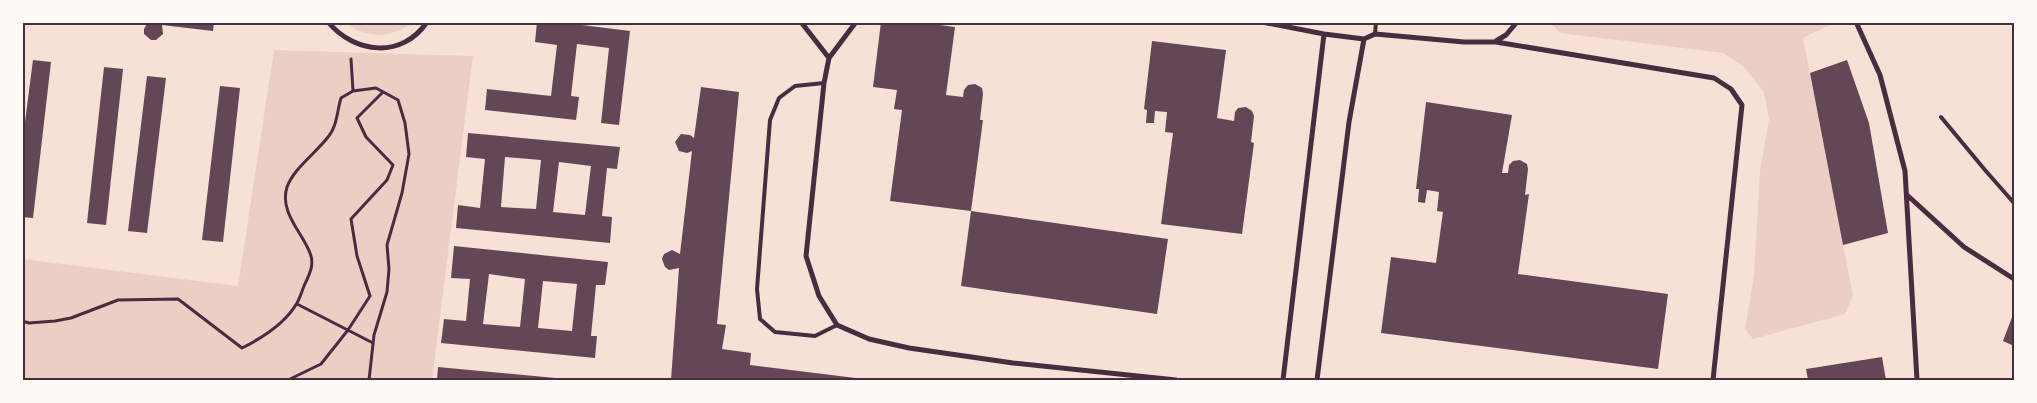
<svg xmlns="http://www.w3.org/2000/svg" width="2037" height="403" viewBox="0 0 2037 403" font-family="Inter,sans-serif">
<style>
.green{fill:#ebcfc5}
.building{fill:#644757;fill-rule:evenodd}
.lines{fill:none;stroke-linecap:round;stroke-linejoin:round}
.path{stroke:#4a2c40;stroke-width:3}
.service{stroke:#4a2c40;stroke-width:4}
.minor{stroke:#4a2c40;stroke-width:5}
.neatline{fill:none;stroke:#4a2c40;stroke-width:2}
</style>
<rect width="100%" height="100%" fill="#f7e1d7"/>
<!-- green -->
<path class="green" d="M347,23H411C393,38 365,39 347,23Z
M1551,23H1829L1830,25L1803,38L1853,296L1845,314L1753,339L1745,329L1754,275L1760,171L1769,119L1764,92L1744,67L1723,53L1560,33Z
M274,50L473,56L432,380H23V259L238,286Z"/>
<!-- building -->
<path class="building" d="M148,22H214L213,31L162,25L163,34L156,40H151L144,34V29Z
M537,22H558L630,31L619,125L601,123L609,48L577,44L571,96L579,97L576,120L485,110L487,89L551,96L557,45L535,42Z
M881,22H917L955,27L946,95L963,97L964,90L968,85L975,84L982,88L983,94L980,120H983L971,211L890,201L902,110L894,109L897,90L873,87Z
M1152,41L1226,50L1217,118L1234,121L1235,112L1238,108L1246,107L1252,111L1254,116L1251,142L1254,143L1242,234L1161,224L1173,133L1165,132L1167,112L1155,111L1154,123H1146L1147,110L1144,109Z
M33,60L51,62L33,218L22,217V145Z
M1847,60L1869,123L1888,233L1843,245L1810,73Z
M104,67L123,69L106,225L87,223Z
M147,76L166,78L147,233L128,231Z
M220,86L240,88L223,242L202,240Z
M701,87L739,92L717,324L726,325L722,349L751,353L750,365L872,380H671L679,268L669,270L665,267L662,259L664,254L672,250L680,254L692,151L687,153L679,151L675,142L681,134L690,135L694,138Z
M1426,102L1512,115L1502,173H1508L1509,165L1513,161L1520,160L1527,164L1528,169L1525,195L1529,194L1518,274L1668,294L1658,369L1381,333L1391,257L1436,263L1443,212L1437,211L1439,192L1427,190L1425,203L1418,202L1419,189H1416Z
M468,133L620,147L617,169L607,168L602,216L612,217L610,243L456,228L458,205L480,208L485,159L466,157ZM505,157L541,160L536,209L501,207ZM559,162L591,166L585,215L553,212Z
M971,211L1168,239L1157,314L961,286Z
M454,246L608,262L605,285H596L591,336H597L595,358L441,343L444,319L466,321L470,279L451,278ZM489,274L525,279L520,327L483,324ZM543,281L577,284L572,331L538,328Z
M2014,312V346L2003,341Z
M1882,357L1886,380H1808L1806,369Z
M438,367L566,379V380H437Z"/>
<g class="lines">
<!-- path -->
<path class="path" d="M351,59L353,91
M297,304L373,343
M22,321L29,323L55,321L71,318L118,300L178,299L242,348C262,338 285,324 297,303C300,298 302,291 304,286C309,275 315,265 310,253C302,232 279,212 287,187C294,168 316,153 328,137C337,127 337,111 341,98L353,91L376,88L398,100L405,123L409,154L402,193L387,245L389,269L387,292L374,335L369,380
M288,380L321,364L348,330L370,296L357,256L351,219L387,180L393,165L366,137L357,118L383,92"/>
<!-- service -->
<path class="service" d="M1375,34L1376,22
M824,83L795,86L779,98L770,120L757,289L760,319L775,332L815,336L837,325
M1941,117L1985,170L2014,203"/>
<!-- minor -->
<path class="minor" d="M328,22C355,54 402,59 427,22
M801,22L829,58
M856,22L829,58L824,83L806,256L819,296L837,325L869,339L909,348L1013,363L1176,380
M1262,22L1324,34L1364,39L1375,34L1464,42H1496L1714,78L1731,89L1742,105L1713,380
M1856,22L1880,75L1905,171L1917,380
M1496,41L1506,35L1517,22
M1907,195L1964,247L2014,279
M1283,380L1324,34
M1317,380L1349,122L1364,39"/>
</g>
<!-- border -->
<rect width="2037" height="403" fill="none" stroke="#fffaf5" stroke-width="48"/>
<rect x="24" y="24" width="1989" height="355" class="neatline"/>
</svg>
